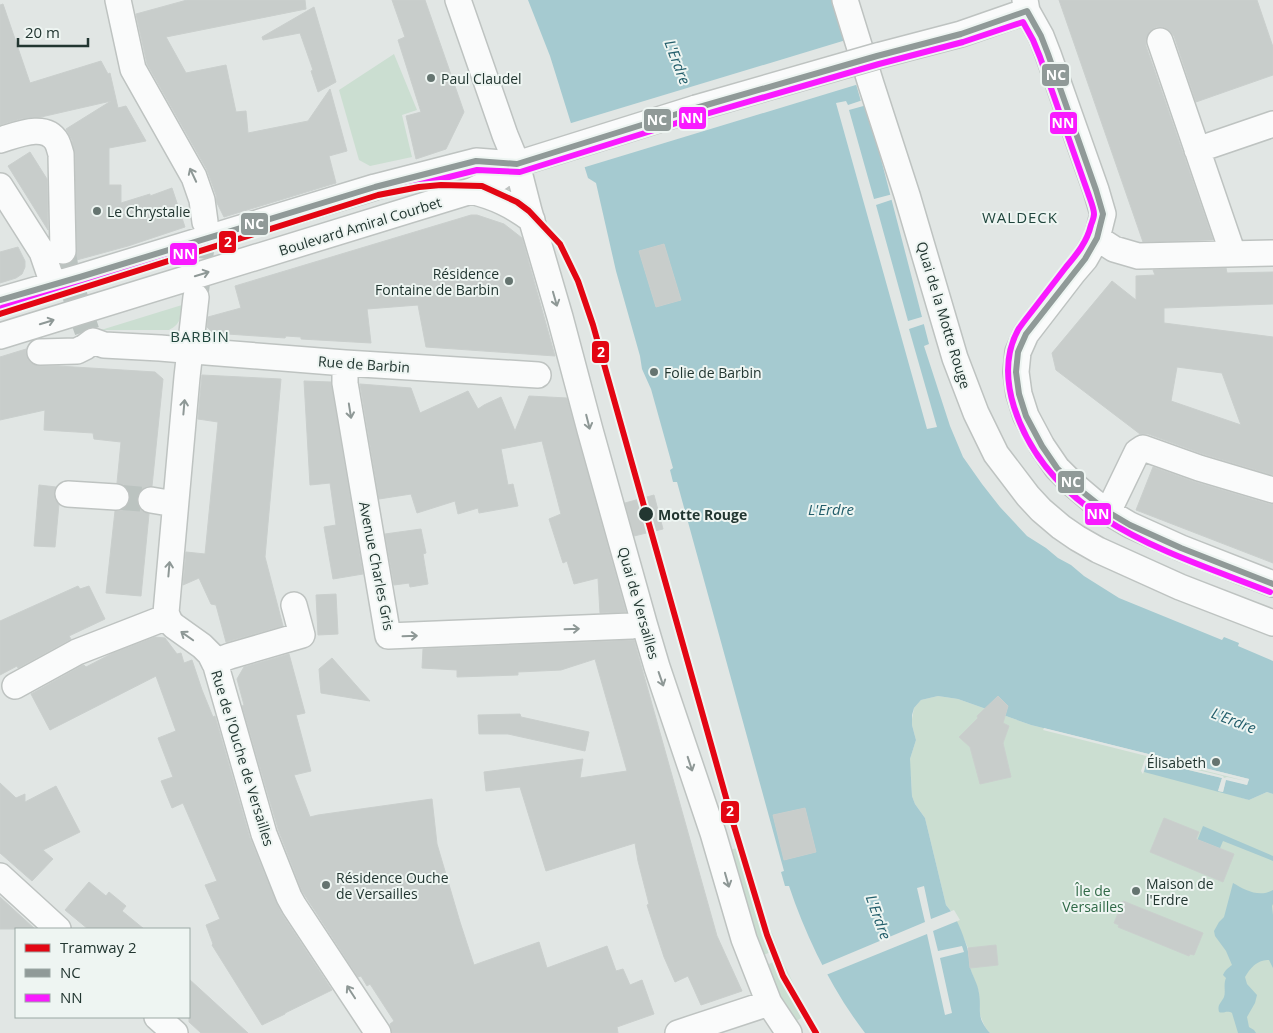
<svg xmlns="http://www.w3.org/2000/svg" width="1273" height="1033" viewBox="0 0 1273 1033" font-family="'Open Sans',sans-serif">
<style>
.green{fill:#cbded1}
.water{fill:#a5cad0}
.pier{fill:#e1e6e4}
.building{fill:#c8cdcb;stroke:#cacfcd;fill-rule:evenodd}
.lines{fill:none;stroke-linecap:round;stroke-linejoin:round}
.minor-tunnel{stroke:#bbc3c0;stroke-width:25;stroke-dasharray:25 12;stroke-linecap:butt}
.minor-casing{stroke:#bec3c1;stroke-width:28}
.minor{stroke:#fafbfb;stroke-width:25}
.minor-bridge-casing{stroke:#bec3c1;stroke-width:28;stroke-linecap:butt}
.minor-bridge{stroke:#fafbfb;stroke-width:25}
.bus-1-casing{stroke:#eef5f2;stroke-width:10}
.bus-2-casing{stroke:#eef5f2;stroke-width:10}
.bus-1{stroke:#909a98;stroke-width:6}
.bus-2{stroke:#f91aff;stroke-width:6}
.tram-1-casing{stroke:#eef5f2;stroke-width:10}
.tram-1{stroke:#e30613;stroke-width:6}
.oneway{stroke:#8e9896}
.poi-dot{fill:#657470;stroke:#eef5f2;stroke-width:2}
.stop-dot{fill:#223631;stroke:#eef5f2;stroke-width:2}
.labels{text-anchor:middle;dominant-baseline:central;stroke-width:4;stroke-linejoin:round;paint-order:stroke}
.poi-label{font-size:14px;fill:#223631;stroke:#eef5f2;text-anchor:start}
.street-label{font-size:14px;fill:#223631;stroke:#eef5f2}
.stop-label{font-size:14px;font-weight:bold;fill:#223631;stroke:#eef5f2;text-anchor:start}
.park-label{font-size:14px;fill:#306947;stroke:#eef5f2}
.water-label{font-size:15px;font-style:italic;fill:#235e6b;stroke:#eef5f2}
.neighbourhood-label{font-size:15px;letter-spacing:1px;fill:#20463d;stroke:#eef5f2}
.line-badge{stroke:#eef5f2;stroke-width:2}
.badge-label{font-size:14px;text-anchor:middle;font-weight:bold;fill:#fff}
</style>
<rect width="100%" height="100%" fill="#e1e6e4"/>
<!-- green -->
<path class="green" d="M394,54L417,110L402,115L412,157L370,166L359,160L339,90Z
M182,305C181,317 181,324 169,330H101Z
M938,696L958,699L1031,725L1249,779L1247,785L1223,792L1249,800L1267,792L1273,794V1033H990L985,1027L980,1015L979,992L970,968L968,948L952,912L946,905L925,818L915,804L912,796L911,776L910,772V759L916,740L912,725V719L914,708L921,700Z
M744,846L759,898L778,949L757,958L723,852Z
M781,958L795,987L809,1013L790,1025L761,968Z"/>
<!-- water -->
<path class="water" d="M528,0H832L862,105H867L929,344L924,346L950,426L963,457L982,484L1000,507L1027,536L1046,548L1058,558L1071,565L1084,576L1119,598L1222,640L1224,637L1239,643L1238,646L1273,661V794L1267,792L1249,800L1144,772L1147,760L1222,778L1218,791L1223,792L1226,779L1247,785L1249,779L1031,725L958,699L938,696L921,700L914,708L912,715V725L916,740L910,759L912,796L915,804L925,818L946,905C957,917 962,932 967,947C969,953 969,960 970,967C972,975 978,984 979,993C982,1011 975,1016 990,1033H865C832,990 806,937 789,886H785L781,872L784,871L677,482H673L670,470L673,468L651,389L642,369L640,356L616,271L596,183L588,178L550,56Z
M1203,826L1273,856V861L1223,841L1215,860L1193,851Z
M1233,883C1245,890 1259,898 1273,890V904L1272,906L1273,915V968L1269,960C1258,959 1250,968 1245,977L1247,984L1257,995L1255,1003L1247,1017L1249,1027L1254,1030L1256,1033H1238L1232,1013C1227,1010 1223,1014 1219,1012C1217,1005 1221,1003 1224,997C1226,991 1223,985 1226,978L1223,975C1225,970 1228,968 1232,965L1226,951L1215,936L1214,931L1219,922L1224,917Z"/>
<!-- pier -->
<path class="pier" d="M846,40L859,84L582,168L568,124Z
M863,100L864,103L866,102L867,105L849,110L874,199L893,194L894,199L876,205L908,321L925,316L927,323L909,329L937,427L927,429L836,103L846,101L848,105Z
M1044,728L1249,779L1247,785L1226,780L1223,792L1218,791L1222,778L1147,760L1143,774L1141,771L1145,759L1147,758L1223,776L1224,778L1227,777L1246,781L1043,730Z
M924,886L931,919L954,910L960,920L933,931L938,951L962,946L964,952L940,958L952,1013L945,1015L927,934L826,975L820,966L925,922L917,888Z"/>
<!-- building -->
<path class="building" d="M187,0H305L306,9L166,37L186,73L226,65L236,112L246,111L248,133L308,121L330,89L347,151L329,156L336,183L224,217L217,203L216,195L207,170L147,64L136,14Z
M392,0H425L464,112L446,149L416,159L406,116L421,112L398,40L405,37Z
M1059,0H1257L1273,47V75L1196,102L1174,36L1170,31L1163,27H1156L1150,31L1146,39V46L1213,240L1143,242Z
M3,4L30,83L101,61L108,74L110,73L118,108L126,106L146,141L109,148V185H121V203L150,194V196L172,188L185,227L128,246L73,261L76,257L77,251L75,154L72,140L66,129L111,101L41,117L20,119L0,125V5Z
M314,7L336,82L318,92L311,71L313,70L300,33L263,40L262,37Z
M30,152L47,179L48,230L8,166Z
M471,215H477L504,224L522,238L555,356L426,347L418,305L367,309L371,343L301,339V337L286,336L285,338L213,333L207,327L208,317L241,308L235,286Z
M664,244L681,300L656,307L639,251Z
M18,247L25,261V267L22,274L16,278L0,283V252Z
M1226,268L1227,273L1273,272V304L1164,308V323L1273,337V475L1203,454L1148,434H1140L1056,370L1052,353L1112,281L1136,300V276L1155,275L1153,270ZM1177,367L1222,373L1241,425L1171,401Z
M26,349V353L28,360L33,364L40,366H58L155,372L163,379L152,486L146,487L140,491L137,498L138,505L142,511L149,514L141,596L106,593L115,511L123,510L128,505L130,498L129,490L124,485L117,483L121,442L94,439L93,433L44,430L45,410L0,420V357Z
M202,375L281,379L265,557L283,626L226,642L216,605L211,604L199,578L183,585L186,552L205,554L218,422L198,419Z
M304,381L331,382L363,574L333,579L324,527L336,525L330,483L310,485Z
M360,384L411,388L420,413L468,391L478,409L484,405L501,397L515,431L529,396L567,398L626,612L600,613L598,578L574,584L567,561L563,563L549,519L561,514L542,441L501,449L508,485L513,484L518,506L479,513L478,508L458,514L455,501L417,513L411,494L379,499Z
M1153,467L1195,482L1269,504H1273V563L1136,510Z
M39,485L56,487L54,494L55,500L59,504L55,547L34,546Z
M654,495L663,529L634,536L625,503Z
M421,529L426,553L423,554L428,584L410,587L409,583L394,585L385,534Z
M78,586L80,589L89,586L105,619L69,636L71,639L18,668L17,666L0,675V621Z
M336,594L338,634L318,635L316,595Z
M155,637L165,638L177,654L181,653L184,663L192,660L202,690L213,717L215,716L250,838L276,902L282,914L332,990L285,1013V1014L262,1025L212,945L213,944L206,925L220,919L205,885L217,881L183,803L172,808L161,781L173,777L158,738L176,731L156,676L50,730L31,694L83,665H84L86,667L113,653Z
M634,640L717,936L742,991L701,1005L688,976L675,982L664,957L647,905L649,904L638,861L635,843L546,871L520,787L486,791L484,772L583,759L580,778L627,771L595,659L561,670L518,672V675L457,677V670L422,668L423,649Z
M289,654L305,713L296,715L311,771L294,775L310,817L318,815L432,799L437,844L460,922L474,965L539,942L547,968L607,946L616,971L623,969L630,985L642,980L654,1014L617,1027L618,1033H392L390,1024L394,1021L370,984L367,986L361,976L358,977L302,891L278,829L242,706L244,705L237,679L244,667Z
M332,658L370,701L321,693L319,669Z
M998,696L1008,706L1003,723L1009,726L1003,743L1011,777L980,784L970,747L959,737L978,718L977,716Z
M520,714L521,717L589,732L585,751L508,734H479L478,715Z
M0,783L16,798L25,794V802L56,786L80,832L43,850L53,859L32,881L0,853Z
M805,808L816,852L784,860L773,815Z
M1164,818L1199,832L1196,839L1234,854L1223,882L1150,852Z
M89,882L106,896L109,892L126,906L122,911L144,929H88L65,910Z
M0,897L35,929H0Z
M1123,901L1203,933L1194,955L1190,954L1189,956L1118,927L1119,925L1114,923Z
M996,945L998,965L970,968L968,948Z
M189,979L248,1033H201L189,1022Z"/>
<g class="lines">
<!-- minor-tunnel -->
<path class="minor-tunnel" d="M63,251L67,273L87,331
M196,295L205,222
M116,497L151,500"/>
<!-- minor casing -->
<g class="minor-casing">
<path id="minor" d="M118,0L133,69L194,177L202,200L205,222
M458,0L505,135L517,164L529,211L560,317L590,430L644,623L657,667L713,833L744,939L769,1003L789,1033
M845,0L871,84L907,195L955,358L976,413L996,454L1028,496L1041,510L1061,527L1077,538L1098,550L1180,587L1273,623
M1025,0L1027,11L1041,36L1048,54L1096,190L1103,214L1097,238L1085,259L1073,273L1026,334L1018,352L1016,372L1019,394L1026,416L1042,446L1057,468L1074,485L1094,502L1108,512L1130,525L1181,548L1273,584
M1160,41L1233,254
M877,56L961,34L1027,11
M0,140C17,135 46,122 57,142C59,146 60,151 61,154L63,251
M1197,150L1273,124
M0,186L42,252L53,284
M471,191C495,197 512,205 532,220
M1097,238L1114,249L1138,256L1273,253
M196,297L187,377L166,613L170,622L174,626L202,646L210,654L216,666L264,834L289,897L294,906L378,1033
M0,300L80,277L375,187L476,161L517,164
M0,336L458,195L471,191L499,178L517,164L696,108
M40,352L77,351L85,347L93,341L104,345L160,348L207,352L345,363L538,375
M345,363V383L388,636L631,626L644,623
M68,494L116,497
M151,500L175,504
M1108,512L1137,452L1143,448L1199,468L1273,490
M214,662L230,656L302,635L294,605
M15,686L77,652L167,617
M0,876L58,929
M157,1017L175,1033
M678,1033L769,1003"/>
</g>
<!-- minor -->
<use href="#minor" class="minor"/>
<!-- minor-bridge casing -->
<g class="minor-bridge-casing">
<path id="minor-bridge" d="M696,108L877,56"/>
</g>
<!-- minor-bridge -->
<use href="#minor-bridge" class="minor-bridge"/>
<!-- bus-1 casing -->
<g class="bus-1-casing">
<path id="bus-1" d="M0,300L80,277L375,187L476,161L517,164L696,108L877,56L961,34L1027,11L1041,36L1048,54L1096,190L1103,214L1097,238L1085,259L1026,334L1018,352L1016,372L1019,394L1026,416L1042,446L1057,468L1074,485L1108,512L1130,525L1181,548L1273,584"/>
</g>
<!-- bus-2 casing -->
<g class="bus-2-casing">
<path id="bus-2" d="M2,308L83,285L377,195L477,170L520,172L699,116L879,64L963,42L1023,22L1033,40L1040,57L1088,193C1090,199 1094,208 1094,214C1094,218 1092,222 1091,225C1087,242 1077,254 1066,267C1056,280 1046,293 1036,306C1030,314 1023,322 1018,330C1005,354 1006,381 1014,407C1050,520 1171,553 1270,592"/>
</g>
<!-- bus-1 -->
<use href="#bus-1" class="bus-1"/>
<!-- bus-2 -->
<use href="#bus-2" class="bus-2"/>
<!-- tram-1 casing -->
<g class="tram-1-casing">
<path id="tram-1" d="M0,314L378,195L419,187L441,185L482,186L517,202L529,211L560,244L578,281L593,325L734,826L767,935L783,976L816,1033"/>
</g>
<!-- tram-1 -->
<use href="#tram-1" class="tram-1"/>
</g>
<!-- one-way arrows -->
<defs><path id="oneway-shaft" d="M-6 0H5M1.5-3L5.5 0L1.5 3" fill="none" stroke-width="1.6" stroke-linecap="round" stroke-linejoin="round" transform="scale(1.25)"/></defs>
<g class="oneway">
<use href="#oneway-shaft" transform="translate(193 175) rotate(-115)"/>
<use href="#oneway-shaft" transform="translate(202 274) rotate(-17)"/>
<use href="#oneway-shaft" transform="translate(555 299) rotate(74)"/>
<use href="#oneway-shaft" transform="translate(47 322) rotate(-17)"/>
<use href="#oneway-shaft" transform="translate(184 407) rotate(-85)"/>
<use href="#oneway-shaft" transform="translate(350 411) rotate(81)"/>
<use href="#oneway-shaft" transform="translate(588 422) rotate(76)"/>
<use href="#oneway-shaft" transform="translate(169 569) rotate(-85)"/>
<use href="#oneway-shaft" transform="translate(572 629) rotate(-2)"/>
<use href="#oneway-shaft" transform="translate(187 636) rotate(-145)"/>
<use href="#oneway-shaft" transform="translate(410 636) rotate(-2)"/>
<use href="#oneway-shaft" transform="translate(661 679) rotate(71)"/>
<use href="#oneway-shaft" transform="translate(690 764) rotate(72)"/>
<use href="#oneway-shaft" transform="translate(727 880) rotate(74)"/>
<use href="#oneway-shaft" transform="translate(351 992) rotate(-123)"/>
</g>
<!-- markers -->
<g class="poi-dot">
<circle cx="431" cy="78" r="5"/>
<circle cx="97" cy="211" r="5"/>
<circle cx="509" cy="281" r="5"/>
<circle cx="654" cy="372" r="5"/>
<circle cx="1216" cy="762" r="5"/>
<circle cx="326" cy="885" r="5"/>
<circle cx="1136" cy="891" r="5"/>
</g>
<circle class="stop-dot" cx="646" cy="514" r="8"/>
<g class="labels">
<!-- poi labels -->
<g class="poi-label">
<text x="441" y="78">Paul Claudel</text>
<text x="107" y="211">Le Chrystalie</text>
<text x="499" y="273" text-anchor="end">Résidence<tspan x="499" dy="16">Fontaine de Barbin</tspan></text>
<text x="664" y="372">Folie de Barbin</text>
<text x="1206" y="762" text-anchor="end">Élisabeth</text>
<text x="336" y="877">Résidence Ouche<tspan x="336" dy="16">de Versailles</tspan></text>
<text x="1146" y="883">Maison de<tspan x="1146" dy="16">l'Erdre</tspan></text>
</g>
<!-- street labels -->
<g class="street-label">
<text transform="translate(360 226) rotate(-17)">Boulevard Amiral Courbet</text>
<text transform="translate(944 315) rotate(73)">Quai de la Motte Rouge</text>
<text transform="translate(364 364) rotate(4)">Rue de Barbin</text>
<text transform="translate(377 566) rotate(79)">Avenue Charles Gris</text>
<text transform="translate(639 603) rotate(74)">Quai de Versailles</text>
<text transform="translate(243 758) rotate(73)">Rue de l'Ouche de Versailles</text>
</g>
<!-- stop labels -->
<g class="stop-label">
<text x="658" y="514">Motte Rouge</text>
</g>
<!-- park labels -->
<g class="park-label">
<text x="1093" y="890">Île de<tspan x="1093" dy="16">Versailles</tspan></text>
</g>
<!-- water labels -->
<g class="water-label">
<text transform="translate(678 62) rotate(69)">L'Erdre</text>
<text x="831" y="509">L'Erdre</text>
<text transform="translate(1234 720) rotate(21)">L'Erdre</text>
<text transform="translate(879 917) rotate(70)">L'Erdre</text>
</g>
<!-- neighbourhood labels -->
<g class="neighbourhood-label">
<text x="1020" y="217">WALDECK</text>
<text x="200" y="336">BARBIN</text>
</g>
</g>
<g class="line-badge">
<rect x="1041" y="63" width="29" height="24" rx="5" fill="#909a98"/>
<rect x="678" y="106" width="29" height="24" rx="5" fill="#f91aff"/>
<rect x="643" y="108" width="29" height="24" rx="5" fill="#909a98"/>
<rect x="1049" y="111" width="29" height="24" rx="5" fill="#f91aff"/>
<rect x="240" y="212" width="29" height="24" rx="5" fill="#909a98"/>
<rect x="218" y="230" width="19" height="24" rx="5" fill="#e30613"/>
<rect x="169" y="242" width="29" height="24" rx="5" fill="#f91aff"/>
<rect x="591" y="340" width="19" height="24" rx="5" fill="#e30613"/>
<rect x="1057" y="470" width="28" height="24" rx="5" fill="#909a98"/>
<rect x="1084" y="502" width="28" height="24" rx="5" fill="#f91aff"/>
<rect x="720" y="800" width="20" height="24" rx="5" fill="#e30613"/>
</g>
<g class="badge-label">
<text x="1056" y="80">NC</text>
<text x="692" y="123">NN</text>
<text x="657" y="125">NC</text>
<text x="1063" y="128">NN</text>
<text x="254" y="229">NC</text>
<text x="228" y="247">2</text>
<text x="184" y="259">NN</text>
<text x="601" y="357">2</text>
<text x="1071" y="487">NC</text>
<text x="1098" y="519">NN</text>
<text x="730" y="816">2</text>
</g>
<!-- legend -->
<rect x="15" y="928" width="175" height="90" fill="#eef5f2" stroke="#9ca9a5"/>
<rect x="25" y="944" width="25" height="8" fill="#e30613" stroke="#9ca9a5"/>
<text x="60" y="953" font-size="15" fill="#223631">Tramway 2</text>
<rect x="25" y="969" width="25" height="8" fill="#909a98" stroke="#9ca9a5"/>
<text x="60" y="978" font-size="15" fill="#223631">NC</text>
<rect x="25" y="994" width="25" height="8" fill="#f91aff" stroke="#9ca9a5"/>
<text x="60" y="1003" font-size="15" fill="#223631">NN</text>
<!-- scale -->
<path d="M18 38v8h70v-8" fill="none" stroke="#223631" stroke-width="2.5"/>
<text x="25" y="38" font-size="15" fill="#223631" stroke="#eef5f2" stroke-width="4" paint-order="stroke">20 m</text>
</svg>
